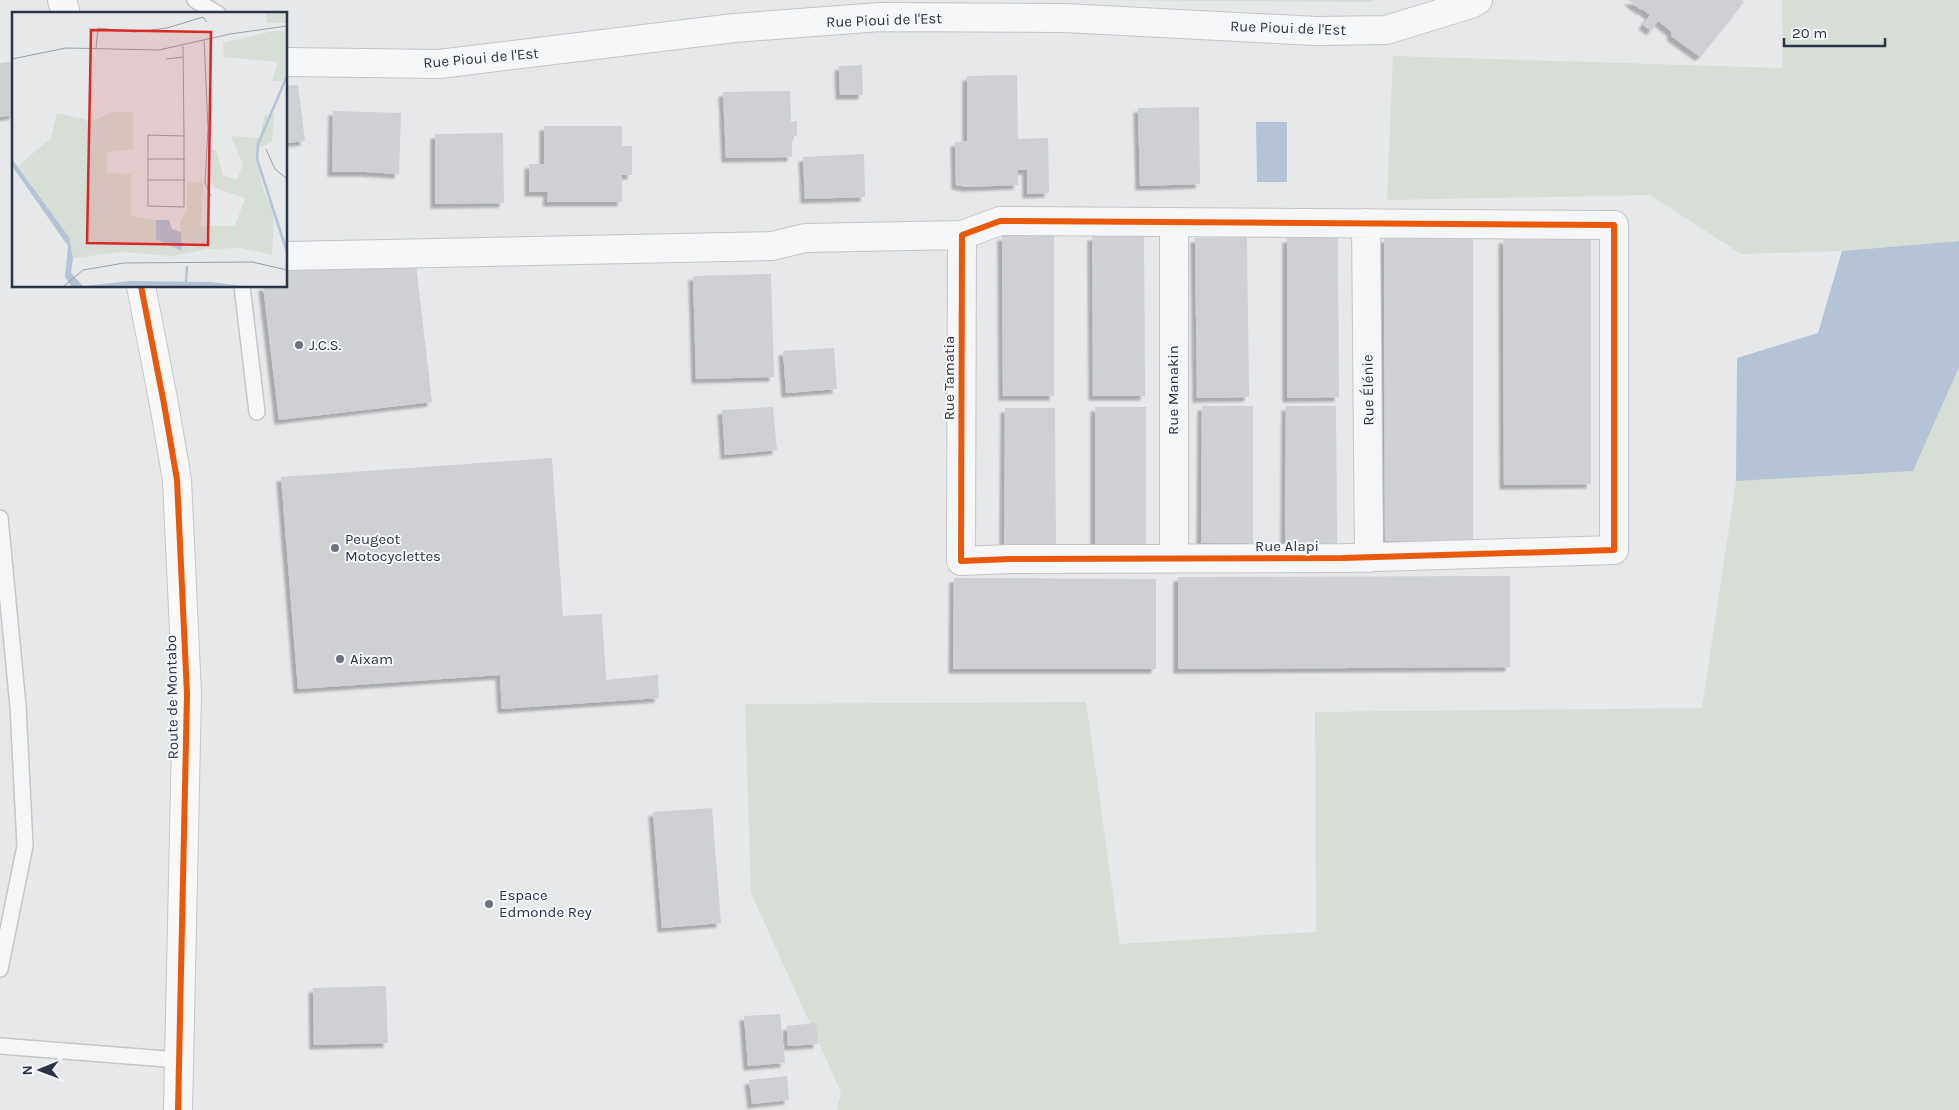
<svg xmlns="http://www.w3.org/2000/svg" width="1959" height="1110" viewBox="0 0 1959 1110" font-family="Karla,sans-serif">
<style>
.green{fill:#d6ded6}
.water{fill:#b4c4d5}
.building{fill:#ced0d3;filter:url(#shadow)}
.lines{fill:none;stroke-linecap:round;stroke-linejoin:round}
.lane-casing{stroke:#c4c6c8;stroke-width:18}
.street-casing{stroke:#c4c6c8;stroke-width:30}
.secondary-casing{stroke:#c4c6c8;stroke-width:30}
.lane{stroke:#f5f6f7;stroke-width:15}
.street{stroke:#f5f6f7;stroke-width:28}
.secondary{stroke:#f8f8f8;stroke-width:28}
.cycleway-casing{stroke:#f4f6f9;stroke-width:9}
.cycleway{stroke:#e8590c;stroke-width:6}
.poi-dot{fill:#6c737f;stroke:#f4f6f9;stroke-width:2}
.labels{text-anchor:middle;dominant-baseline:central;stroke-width:4;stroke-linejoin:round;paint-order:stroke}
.street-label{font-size:15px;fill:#2b3445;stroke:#f4f6f9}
.poi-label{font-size:15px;fill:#2b3445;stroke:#f4f6f9;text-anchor:start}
.inset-river{fill:none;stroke:#b4c4d5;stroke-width:2.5}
.inset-road{fill:none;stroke:#9ba0a8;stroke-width:1}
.view{fill:#d62828;fill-opacity:0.15;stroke:#d62828;stroke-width:2.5}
.inset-edge{fill:none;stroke:#2b3445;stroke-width:2.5}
</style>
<defs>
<filter id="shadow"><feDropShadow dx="-4.5" dy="4.5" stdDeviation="1" flood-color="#0004"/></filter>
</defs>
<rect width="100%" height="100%" fill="#e6e8ea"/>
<!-- green -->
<path class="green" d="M1092,0H1373L1371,2Z
M1782,0H1959V241L1842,251L1741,254L1650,195L1387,200L1393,56L1783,68Z
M1959,367V1110H837L841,1092L751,893L745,704L1086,702L1120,944L1316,932L1315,712L1702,708L1736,481L1913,471Z"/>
<!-- water -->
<path class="water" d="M1256,122H1287V182H1257Z
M1959,241V367L1913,471L1736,481L1737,358L1818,333L1842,251Z"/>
<!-- building -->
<path class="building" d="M1628,0H1742L1744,2L1701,56H1699L1671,36L1672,32L1658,21L1651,31L1643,25L1650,15L1642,9L1641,10Z
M14,61V115L0,117V63Z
M862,65L863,95H840L839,66Z
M1017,75L1018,139L1048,138L1049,193L1027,194V170H1018V185L967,187L956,185L955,142L967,141V76Z
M298,85L305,141L286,143V86Z
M790,91L791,122L797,121V136H792V157L726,158L723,92Z
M1199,107L1200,184L1140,186L1138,108Z
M333,111L401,113L399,174L366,172H332Z
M544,126H622V146H632V175H622V202H547L548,192H529V164H544Z
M503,133L504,203L435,204V134Z
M864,154L865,197L805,199L803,157Z
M1002,236H1054V396H1003Z
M1092,236H1144L1145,396H1093Z
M1247,237L1249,397L1197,398L1195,238Z
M1287,238H1338L1339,397L1287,398Z
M1384,238H1473V541H1385Z
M1591,238V484L1504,485L1503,239Z
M415,256L432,402L279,420L263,286H286V271Z
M771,274L774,377L696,379L693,276Z
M834,348L837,389L786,393L783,351Z
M1202,406H1253V543H1201Z
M1286,406H1336L1337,544L1285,543Z
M773,407L777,450L725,455L722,410Z
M1095,407H1146V545L1095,544Z
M1005,408H1055L1056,545H1004Z
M552,458L563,616L602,614L606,680L658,675L659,698L502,709L500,675L298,689L281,477Z
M1510,576V667L1178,669V577Z
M954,578L1156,579V669H953Z
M712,808L721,923L662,928L653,812Z
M386,986L388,1043L314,1045L313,988Z
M780,1014L785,1063L748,1066L744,1016Z
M816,1023L818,1044L788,1046L787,1026Z
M787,1076L789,1100L752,1104L749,1080Z"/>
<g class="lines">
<!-- lane casing -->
<g class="lane-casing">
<path id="lane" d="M195,0L218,14
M242,286L257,412
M0,518L18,706L25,846L0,969
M0,1046L179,1060"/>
</g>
<!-- street casing -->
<g class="street-casing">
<path id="street" d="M286,62L439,64L734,28L880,17L1064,18L1316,31L1386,30L1471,4L1478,0
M1000,221L1614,225V550L1343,558L1010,559L961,561L962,235Z
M1174,222V558
M1366,223L1369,558
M286,256L772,246L805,238L962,235"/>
</g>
<!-- secondary casing -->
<g class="secondary-casing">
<path id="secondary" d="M62,0L66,14
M141,286L164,404L177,480L187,694L178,1110"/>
</g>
<!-- lane -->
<use href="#lane" class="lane"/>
<!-- street -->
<use href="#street" class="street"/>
<!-- secondary -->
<use href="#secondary" class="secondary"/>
<!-- cycleway casing -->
<g class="cycleway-casing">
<path id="cycleway" d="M1000,221L1614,225V550L1343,558L1010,559L961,561L962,235Z
M141,286L164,404L177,480L187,694L178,1110"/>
</g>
<!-- cycleway -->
<use href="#cycleway" class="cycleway"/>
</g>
<!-- markers -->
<g class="poi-dot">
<circle cx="299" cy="345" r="5"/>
<circle cx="335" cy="548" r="5"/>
<circle cx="340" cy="659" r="5"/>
<circle cx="489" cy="904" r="5"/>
</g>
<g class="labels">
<!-- street labels -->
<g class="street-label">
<text transform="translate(884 20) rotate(-2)">Rue Pioui de l'Est</text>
<text transform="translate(1288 28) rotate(2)">Rue Pioui de l'Est</text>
<text transform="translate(481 58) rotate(-5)">Rue Pioui de l'Est</text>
<text transform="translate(949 378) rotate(-90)">Rue Tamatia</text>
<text transform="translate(1173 390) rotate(-90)">Rue Manakin</text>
<text transform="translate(1368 390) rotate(-91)">Rue Élénie</text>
<text x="1287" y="546">Rue Alapi</text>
<text transform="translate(172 697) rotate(-91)">Route de Montabo</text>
</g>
<!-- poi labels -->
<g class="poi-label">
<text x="309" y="345">J.C.S.</text>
<text x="345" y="539">Peugeot<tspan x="345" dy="17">Motocyclettes</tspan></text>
<text x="350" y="659">Aixam</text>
<text x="499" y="895">Espace<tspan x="499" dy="17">Edmonde Rey</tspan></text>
</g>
</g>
<!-- overview -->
<g transform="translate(12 12)">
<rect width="275" height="275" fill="#e6e8ea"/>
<path d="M254,1H275V11H255ZM261,19H275V58L271,69H260L266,50L212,45L211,31ZM101,100H121V137L95,140V161L119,162V204L144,208L145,227L170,239L168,209L175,199V170L191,171L189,214H223L233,186L203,176L197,169V138H204L211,163L225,168L231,152L219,124L248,126L253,103H262L260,130L246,136L243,144L252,179L262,201L260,243L230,236L195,237L161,244L109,240L61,246L57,225L6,154L39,126L45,101L79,109Z" fill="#d6ded6"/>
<path d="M0,147L57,225L61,246L59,261L71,274H59L53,265L56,234L0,154ZM144,208H157L160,217L169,220L170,239L144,227ZM118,269L199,270L231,274H73Z" fill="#b4c4d5"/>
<path class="inset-river" d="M275,64L246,132L245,147L275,240M174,270L175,254"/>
<path class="inset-road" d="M192,28L196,116L193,171L199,184M171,34L172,124M84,37L86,16L123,20L155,16L191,5L195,10M0,47L54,36L147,38L218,22L275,14M154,47L171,45M136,123L172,124V195L136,194ZM254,137L263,157L275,167M136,147H173M136,168H173M0,197V251M52,274L71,258L112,251L240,250L275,258"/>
<path class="view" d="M79,18L199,20L196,233L75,231Z"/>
<rect width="275" height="275" class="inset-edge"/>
</g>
<!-- north arrow -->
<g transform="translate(40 1070) rotate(269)" stroke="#f4f6f9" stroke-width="4" paint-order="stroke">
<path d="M0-4L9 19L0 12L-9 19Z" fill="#2b3445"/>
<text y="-8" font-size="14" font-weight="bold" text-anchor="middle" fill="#2b3445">N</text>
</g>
<!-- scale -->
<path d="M1784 38v8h101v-8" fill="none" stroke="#2b3445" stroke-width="2.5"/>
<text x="1792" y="38" font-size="15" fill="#2b3445" stroke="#f4f6f9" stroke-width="4" paint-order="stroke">20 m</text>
</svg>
